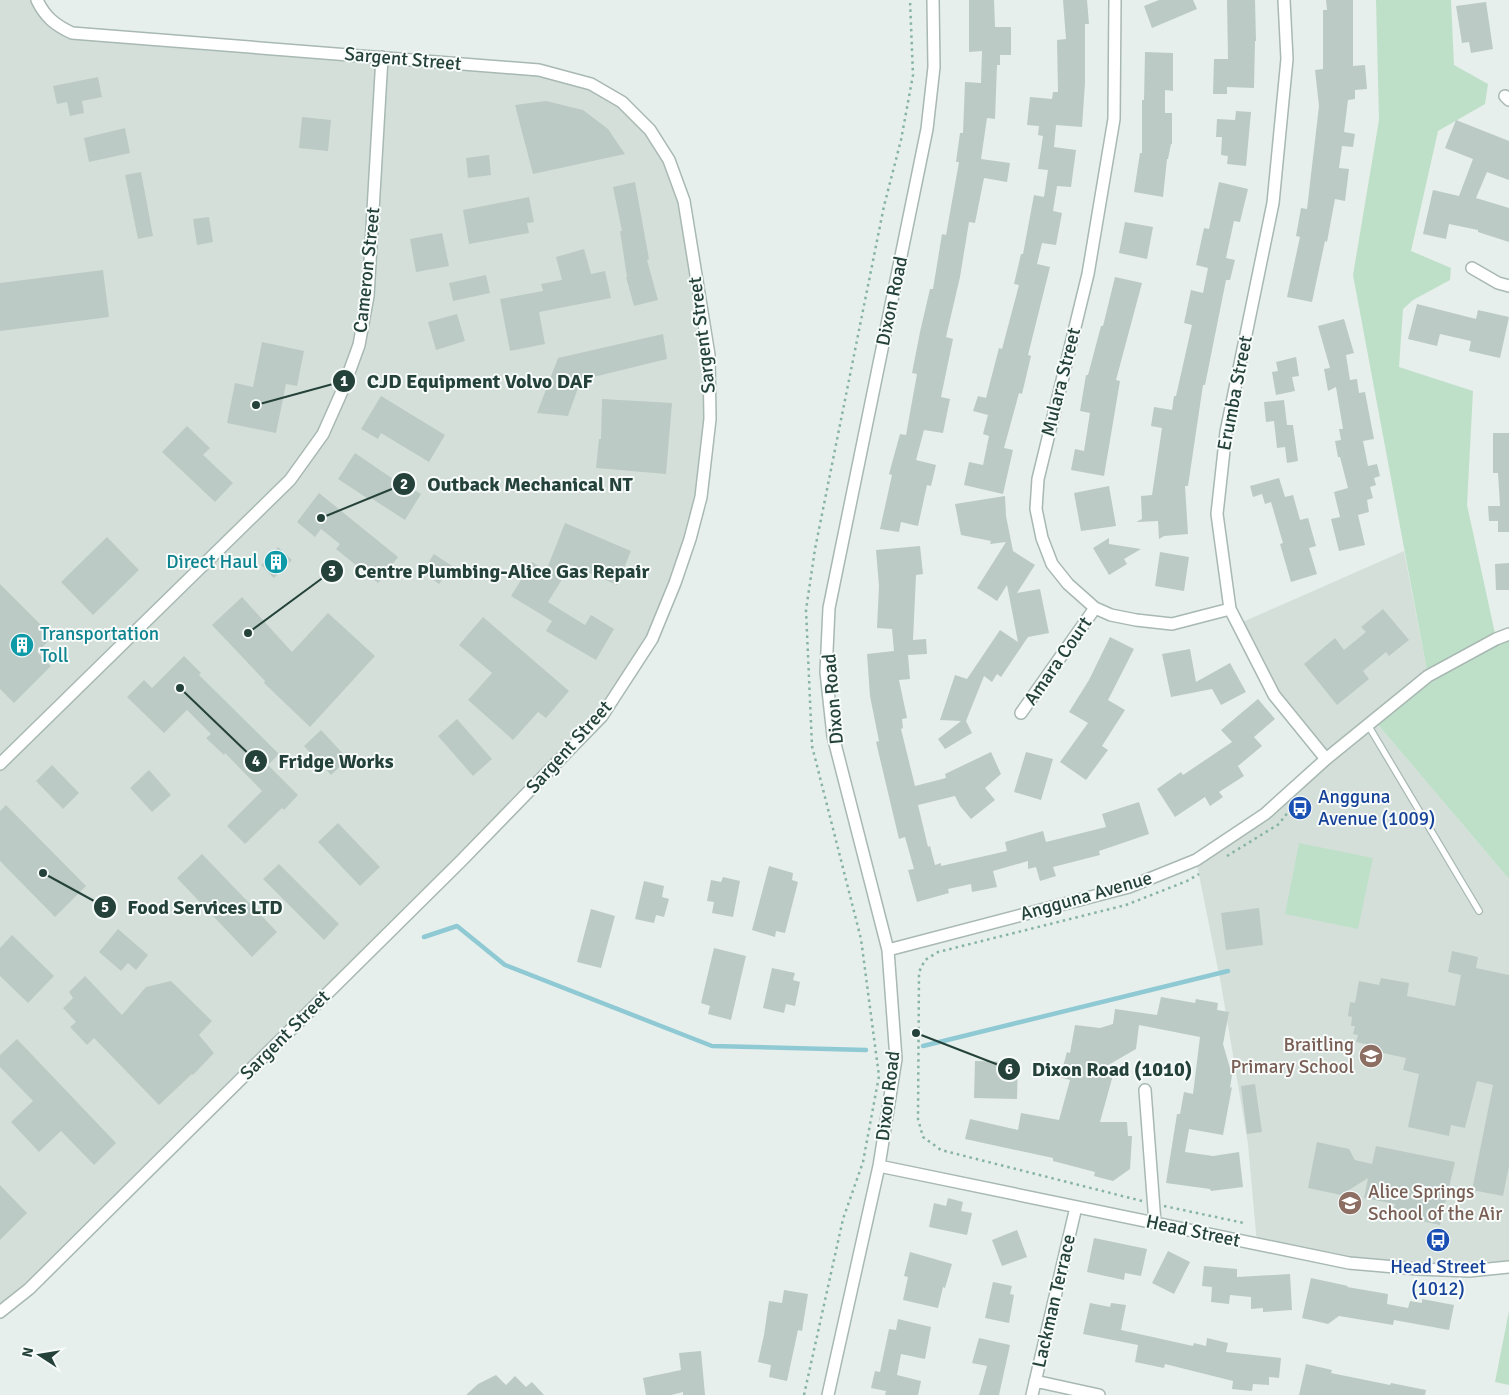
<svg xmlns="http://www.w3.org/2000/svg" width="1509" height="1395" viewBox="0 0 1509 1395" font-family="Signika,sans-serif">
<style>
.built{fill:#d4dfda}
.green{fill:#bfe0c8}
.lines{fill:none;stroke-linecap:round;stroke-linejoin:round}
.stream{stroke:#8ec9d4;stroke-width:4.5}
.building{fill:#bbcac4}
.lane-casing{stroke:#a8b8b2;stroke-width:8}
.street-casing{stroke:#a8b8b2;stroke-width:14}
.path{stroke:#86b3a5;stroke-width:2.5;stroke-dasharray:2.5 4;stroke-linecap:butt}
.lane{stroke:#fff;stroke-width:5.5}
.street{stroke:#fff;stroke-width:11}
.labels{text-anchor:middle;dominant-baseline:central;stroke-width:4;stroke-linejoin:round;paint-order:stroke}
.street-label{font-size:19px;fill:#24423a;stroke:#f7fbf9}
.culture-label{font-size:19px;fill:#0d838f;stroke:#f7fbf9;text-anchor:end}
.transit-label{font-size:19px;fill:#164399;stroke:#f7fbf9;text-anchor:start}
.education-label{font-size:19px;fill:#785e54;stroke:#f7fbf9;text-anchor:end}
.leader{fill:none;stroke:#24423a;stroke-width:2}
.callout-dot{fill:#24423a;stroke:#f7fbf9;stroke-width:2}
.mark-label{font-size:15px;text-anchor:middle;font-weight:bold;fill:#fff}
.callout-label{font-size:20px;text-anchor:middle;font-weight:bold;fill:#24423a;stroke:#f7fbf9;stroke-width:4;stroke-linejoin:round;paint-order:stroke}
</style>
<rect width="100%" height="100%" fill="#e6efeb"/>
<!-- built -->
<path class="built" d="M0,0H37L72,33L539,70L591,84L650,130L684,201L709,355L701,497L652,639L602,716L0,1312Z
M1404,551L1428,676L1374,720L1509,879V1267L1418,1269L1257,1244L1248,1144L1221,984L1196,860L1265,814L1326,759L1274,695L1238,624Z"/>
<!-- green -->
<path class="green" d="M1376,0H1451L1454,65L1488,84L1485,104L1438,131L1411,251L1451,268L1450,280L1413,300L1403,309L1399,367L1473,391L1467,505L1496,638L1509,634V879L1374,720L1428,676L1353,275L1379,120Z
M1299,843L1373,858L1358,929L1285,914Z
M1509,1311V1385L1495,1382Z"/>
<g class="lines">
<!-- stream -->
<path class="stream" d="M424,937L457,926L505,965L712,1046L866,1050
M923,1046L1228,971"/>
</g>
<!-- building -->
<path class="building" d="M969,0H994L995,27H1011V55H1000V65H997L995,119L987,118L981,159L1010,163L1007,182L984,178L975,223L969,222L960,277L946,337L953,339L941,397L950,399L943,433L924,430L916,460L936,465L931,486L927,485L918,526L901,522L899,532L880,529L892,475L889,474L900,434L906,435L917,374L912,373L920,332L930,289H933L942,234L946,235L959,162H956L960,133H963L965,82L981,83L982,51L969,52Z
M1063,0H1087L1089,24H1085V83L1082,127L1056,125L1054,147L1076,150L1071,187L1057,186L1053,211L1062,213L1056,245L1042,243L1037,264L1050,267L1028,355L1031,356L1022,394L1019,393L1004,448L1013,450L1003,494L964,485L969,462L983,465L989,436L983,434L988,415L973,411L978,396L986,398L999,348L1002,349L1019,285L1014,284L1021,254H1023L1034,195L1044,197L1048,170L1038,169L1043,136L1038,135L1039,126L1027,125L1030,97L1052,99L1053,92H1058L1057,40L1066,39Z
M1159,0H1193L1197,9L1152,28L1144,6Z
M1227,0H1255L1256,41H1255L1254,88L1227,87V94H1213L1214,59H1228Z
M1326,0H1353V66L1365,65L1367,89L1355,90V99L1348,100L1344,132L1355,134L1353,147L1342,146L1339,168L1349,169L1345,201L1335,199L1327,242L1325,241L1312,302L1287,297L1300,237L1296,236L1301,208L1307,209L1319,106L1315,70L1323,69V10H1327Z
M1486,2L1493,49L1471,53L1469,42L1462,43L1456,6Z
M1145,52L1173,53V91L1165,90V113H1172V144H1171L1168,159H1167L1163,197L1134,192L1140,153H1142V100H1144Z
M98,77L102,97L82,101L84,113L70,116L67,102L57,104L53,86Z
M546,101L583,110L608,129L625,154L533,174L515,105Z
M1236,111L1251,112L1246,166L1227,164L1228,156L1221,155L1222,137H1216L1217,119L1235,120Z
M302,117L331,120L328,151L299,148Z
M1456,120L1509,141V180L1487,172L1476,198L1509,208V242L1478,232V230L1449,224L1446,239L1423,234L1433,190L1459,196L1473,159L1445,148Z
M125,128L130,153L89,162L84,138Z
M489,155L491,175L468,178L466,158Z
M141,172L153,236L138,239L125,175Z
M635,182L649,259L647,260L658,300L634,306L626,277H627L620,231H622L613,187Z
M1219,182L1248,189L1240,222L1234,221L1226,258L1235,260L1230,280H1226L1205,385H1203L1188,486H1185L1188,534L1164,536L1159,539L1158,521L1136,522L1142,519L1141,496L1152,495L1162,428L1151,426L1154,407L1172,410L1174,396H1176L1192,325L1184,323L1191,290L1203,293L1208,268L1196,265L1204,228L1209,229Z
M529,197L534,222L527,223L529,233L469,244L463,210Z
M209,217L213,242L197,245L193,219Z
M1125,222L1153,227L1147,259L1119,253Z
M442,233L449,266L416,272L410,239Z
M584,249L591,274L605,271L611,298L539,312L545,344L510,351L500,299L543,291L541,284L562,280L556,257Z
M103,270L109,317L0,331V283Z
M486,275L490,293L453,301L449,283Z
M1115,277L1142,283L1116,380L1120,381L1104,476L1071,470L1075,449L1084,451L1090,413L1080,411L1086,375H1088L1101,326H1103Z
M1417,304L1476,319L1478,310L1509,317L1500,358L1469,351L1471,341L1440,334L1437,346L1408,339Z
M457,314L465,341L436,350L428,322Z
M1344,319L1354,353L1346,355L1350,380L1357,379L1359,393L1365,392L1374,439L1363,441L1368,466L1377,464L1380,476L1374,478L1376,485L1370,487L1373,498L1367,500L1369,512L1358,515L1365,545L1339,551L1331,519L1340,517L1334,492L1348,488L1340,457H1338L1335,441L1341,440L1339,429H1343L1336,387L1328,391L1324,369L1330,368L1318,326Z
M663,334L667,359L581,380L568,416L537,413L558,358Z
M262,342L304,351L297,386L286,384L276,433L227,423L235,383L253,387Z
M1296,357L1299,376L1292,377L1295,391L1276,395L1272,372L1278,371L1276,362Z
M381,396L445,435L429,462L381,433L378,439L361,429Z
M602,399L672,403L666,474L596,468L599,439H601Z
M1284,400L1287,425H1293L1298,461L1287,463L1285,447L1277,448L1274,421L1266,422L1264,402Z
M187,426L210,448L203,455L233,483L215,502L162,452Z
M1493,433H1509V532H1498V521H1489L1488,506H1500L1498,473H1493Z
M355,453L393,479L394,477L421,494L405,520L371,498L370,500L338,479Z
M1279,478L1285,497L1293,495L1300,520L1308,518L1316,546L1309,548L1317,574L1291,582L1280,544L1283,543L1271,502L1265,504L1262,494L1253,497L1250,486Z
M1109,486L1116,526L1081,531L1074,493Z
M319,493L398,557L378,583L336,549L340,544L321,529L315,537L297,522Z
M1005,496L1006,516L1013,551L1035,565L1017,593L1040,589L1049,633L1028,637L1001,677L997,674L992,682L984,676L966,721L972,733L945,749L938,739L961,721L940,720L955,675L967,679L1000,630L1018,642L1007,585L997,601L977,588L1006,542L990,544L991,541L961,535L955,504Z
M565,523L631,551L617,585L571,565L548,602L585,625L591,615L614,629L596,660L546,631L552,621L511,596L532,562L546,571Z
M107,537L139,570L93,615L61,582Z
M1109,538V544L1141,549L1124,559L1127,564L1109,575L1093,548Z
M920,546L923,574L916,575L913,640L926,639L927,654L908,655L910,679L899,680L907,718L902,719L903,728L901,729L915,786L946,778L945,774L991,752L1001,774L985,788L995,800L971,819L960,806L955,796L918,805L928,847L930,846L935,865L941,863V866L1007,851L1005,842L1043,831L1046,842L1106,827L1102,814L1139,802L1149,834L1099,851L1100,855L1053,867L1056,876L1040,881L1036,867L1028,869V861L993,871L997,887L972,892L971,884L948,889L949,893L917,902L908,870L914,869L905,837L899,839L876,742L879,741L870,696L867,654L894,651L892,629L877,628L879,586L876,550Z
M278,547L292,560L274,578L261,565Z
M1160,552L1189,557L1184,591L1155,586Z
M434,554L452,566L439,584L422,572Z
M1509,563V590H1496L1495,564Z
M0,584L53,637L37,652L51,666L14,703L0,689Z
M242,597L292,652L328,613L375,656L310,727L264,683L265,681L212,625Z
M1383,609L1409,640L1389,656L1386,652L1363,671L1369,679L1337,705L1304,664L1335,638L1344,650L1366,632L1361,627Z
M483,617L569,691L546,718L538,712L513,740L468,700L492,673L459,645Z
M1110,637L1134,649L1108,700L1125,710L1102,746L1108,750L1086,780L1060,762L1088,723L1069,712L1089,680Z
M1190,649L1196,682L1230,663L1246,692L1221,705L1212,689L1171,697L1162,654Z
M184,656L201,673L199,675L279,754L268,765L298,795L284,810L282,808L245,844L227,826L262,791L225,753L224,755L206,738L211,734L187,710L164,733L127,697L144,680L152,688Z
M1258,699L1275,719L1254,737L1262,746L1238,766L1244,776L1219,792L1223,797L1210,806L1205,797L1175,817L1157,789L1181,772L1183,775L1232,742L1221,730Z
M457,719L492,759L473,776L438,736Z
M321,730L348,759L331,775L304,746Z
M1026,752L1053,759L1041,800L1014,792Z
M52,765L79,793L63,809L36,781Z
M149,770L171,795L152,812L130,788Z
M6,805L86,886L55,917L0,861V811Z
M338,823L380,867L360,886L318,842Z
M202,854L277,932L252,957L177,878Z
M279,864L339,924L324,940L263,879Z
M769,866L793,873L792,880L798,882L785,933L776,931L775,937L752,930Z
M723,877L740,881L733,917L712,913L714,902L707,901L711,880L721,882Z
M644,881L664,886L662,897L669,899L664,917L656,915L654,923L635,919Z
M1259,908L1263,945L1226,950L1221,913Z
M591,909L615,916L601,968L577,962Z
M118,929L148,955L136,970L128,963L121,971L99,952Z
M12,935L54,976L28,1003L0,976V948Z
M714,948L746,956L731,1020L708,1014L710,1006L701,1003Z
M1452,951L1478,957L1476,968L1509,975V1166L1503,1196L1472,1190L1493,1085L1477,1081L1465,1128L1451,1125L1449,1136L1408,1127L1419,1074L1403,1070L1406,1058L1369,1050L1370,1045L1356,1042L1358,1035L1353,1034L1355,1026H1351L1352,1017L1348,1016L1350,1002L1355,1003L1359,981L1379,985L1381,978L1409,983L1407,996L1455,1006L1461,975L1448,972Z
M772,968L795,973L793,980L800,982L795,1006L786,1004L784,1013L763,1008Z
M85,976L122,1015L146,987L171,981L212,1021L199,1035L214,1053L193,1075L192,1074L159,1105L94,1038L87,1045L70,1027L76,1022L63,1008L73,998L69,992Z
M1161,997L1195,1003L1196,999L1218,1003L1217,1010L1229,1012L1223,1044L1232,1075L1230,1088L1232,1087L1223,1135L1189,1129L1185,1152L1213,1156L1239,1152L1243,1187L1211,1191L1210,1189L1166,1183L1177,1114H1180L1184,1092L1193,1094L1200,1037L1139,1025L1136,1049L1098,1071L1113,1075L1100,1122H1127L1128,1136H1132L1130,1169L1113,1181L1094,1176L1095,1172L1053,1161V1158L965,1139L970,1119L1018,1130L1021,1113L1059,1120L1070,1080L1060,1077L1067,1052L1070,1053L1075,1025L1100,1028L1113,1024L1115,1009L1157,1015Z
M17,1039L116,1143L94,1165L61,1131L39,1152L11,1122L33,1101L0,1067V1055Z
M975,1061L1018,1062L1017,1099L974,1098Z
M1255,1084L1262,1132L1247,1134L1241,1086Z
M1317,1142L1349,1149L1355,1160L1372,1164L1376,1146L1455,1162L1440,1225L1393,1215L1395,1204L1364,1198L1368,1178L1341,1195L1308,1188Z
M0,1185L27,1213L0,1240Z
M948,1198L963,1202L961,1211L972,1213L967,1235L929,1227L934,1203L946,1206Z
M1017,1230L1027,1257L1002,1266L992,1240Z
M1094,1238L1147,1249L1141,1276L1125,1273L1124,1280L1087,1272Z
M1168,1251L1190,1262L1174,1294L1152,1283Z
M910,1252L952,1264L945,1288L943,1287L938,1308L903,1300L908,1277L904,1276Z
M1204,1266L1237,1269V1277L1290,1274L1292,1310L1263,1312V1308L1251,1309V1297L1230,1295L1229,1304L1211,1302L1212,1287L1202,1286Z
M1311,1278L1348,1286L1347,1287L1388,1294L1387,1304L1408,1308L1410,1301L1422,1303V1299L1454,1305L1449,1330L1394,1320L1393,1325L1339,1316L1328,1324L1302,1318Z
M993,1282L1012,1286L1010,1294L1014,1295L1009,1323L985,1318Z
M784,1290L808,1294L802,1331L798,1330L787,1381L769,1377L771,1365L758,1362L764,1335L769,1301L782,1303Z
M1090,1303L1110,1307L1111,1303L1126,1305L1121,1330L1193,1346L1194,1343L1206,1346L1207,1338L1228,1343L1226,1352L1281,1358L1279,1378L1269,1377V1385L1253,1384L1252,1391L1232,1389L1233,1381L1165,1364L1164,1368L1135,1362L1138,1345L1083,1334Z
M898,1319L931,1327L925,1359L901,1354L897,1375L921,1381L918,1395H885L886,1391L871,1388L875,1371L880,1372L889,1329L896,1330Z
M979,1338L1010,1345L999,1395H979L987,1366L972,1363Z
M701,1351L705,1395H683V1392L671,1395H646L643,1378L681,1370L679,1353Z
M1306,1364L1332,1370L1331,1373L1390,1385L1391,1383L1426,1390L1425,1395H1299Z
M496,1375L506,1385L515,1376L526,1387L532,1382L544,1395H466L478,1384Z"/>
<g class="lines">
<!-- lane casing -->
<g class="lane-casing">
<path id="lane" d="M1368,725L1479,911"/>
</g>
<!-- street casing -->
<g class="street-casing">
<path id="street" d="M1115,0L1114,119L1088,274L1038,479L1036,509L1042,538L1052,564L1068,584L1095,608L1111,615L1136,620L1172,624L1230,609
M1284,0L1287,59L1273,203L1226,432L1217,514L1230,609L1274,695L1326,759
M1505,96L1509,100
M1472,268L1498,283L1509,286
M1021,713L1095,608
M0,764L290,480L323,434L343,389L359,345L368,296L382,57
M888,950L1129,887L1196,860L1265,814L1326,759L1428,676L1496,639L1509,634
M1145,1090L1155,1223
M879,1166L1349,1263L1418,1269L1469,1271L1509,1267
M0,1312L29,1289L461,861L602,716L652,639L675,583L690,539L701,497L710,419L709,355L684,201L669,160L650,130L622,102L591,84L539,70L72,33C55,25 45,17 37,0
M1035,1381L1099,1395
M828,1395L879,1166L896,1059L888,950L833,736L826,672L829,608L927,129L934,67L933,0
M1032,1395L1076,1207"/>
</g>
<!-- path -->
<path class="path" d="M1227,856L1279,824L1288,812
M1142,1201L941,1150L923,1137L918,1119L919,972L925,960L938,952L1126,905L1187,881L1199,874
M1164,1206L1244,1223
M804,1395L843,1219L863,1162L879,1076L861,939L812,746L806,610L815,549L884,206L901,140L913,75L910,0"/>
<!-- lane -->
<use href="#lane" class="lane"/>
<!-- street -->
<use href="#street" class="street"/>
</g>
<!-- icons -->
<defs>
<g id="building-disc" transform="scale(1.25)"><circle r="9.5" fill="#0f9aa8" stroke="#f7fbf9"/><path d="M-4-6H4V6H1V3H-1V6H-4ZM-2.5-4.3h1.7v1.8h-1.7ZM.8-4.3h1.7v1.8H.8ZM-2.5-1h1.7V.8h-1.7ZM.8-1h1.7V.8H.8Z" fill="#fff"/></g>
<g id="bus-disc" transform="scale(1.25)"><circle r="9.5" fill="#1a4fb4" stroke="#f7fbf9"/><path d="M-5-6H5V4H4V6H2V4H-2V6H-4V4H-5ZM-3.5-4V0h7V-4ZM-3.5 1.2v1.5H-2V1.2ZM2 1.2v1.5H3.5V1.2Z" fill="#fff"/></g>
<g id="school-disc" transform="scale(1.25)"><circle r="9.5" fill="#8d6e63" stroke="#f7fbf9"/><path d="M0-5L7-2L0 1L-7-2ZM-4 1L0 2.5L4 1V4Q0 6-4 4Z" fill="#fff"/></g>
</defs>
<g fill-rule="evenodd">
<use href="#building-disc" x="276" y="562"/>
<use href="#building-disc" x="22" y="645"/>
<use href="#bus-disc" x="1300" y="808"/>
<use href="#school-disc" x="1371" y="1056"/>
<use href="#school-disc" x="1350" y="1203"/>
<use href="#bus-disc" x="1438" y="1240"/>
</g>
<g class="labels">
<!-- street labels -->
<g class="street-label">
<text transform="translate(403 59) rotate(5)">Sargent Street</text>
<text transform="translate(367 270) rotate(-84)">Cameron Street</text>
<text transform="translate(892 301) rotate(-78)">Dixon Road</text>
<text transform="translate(702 335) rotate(-97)">Sargent Street</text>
<text transform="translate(1061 382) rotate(-76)">Mulara Street</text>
<text transform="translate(1235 393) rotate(-79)">Erumba Street</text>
<text transform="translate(1058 661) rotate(-55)">Amara Court</text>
<text transform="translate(833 699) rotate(-95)">Dixon Road</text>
<text transform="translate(569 747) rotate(-48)">Sargent Street</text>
<text transform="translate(1086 896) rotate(-16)">Angguna Avenue</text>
<text transform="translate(285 1035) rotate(-45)">Sargent Street</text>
<text transform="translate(888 1096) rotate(-83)">Dixon Road</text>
<text transform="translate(1193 1231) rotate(12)">Head Street</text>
<text transform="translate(1054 1301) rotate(-77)">Lackman Terrace</text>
</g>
<!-- culture labels -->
<g class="culture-label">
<text x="258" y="562">Direct Haul</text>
<text x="40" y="634" text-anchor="start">Transportation<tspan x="40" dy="22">Toll</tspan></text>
</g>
<!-- transit labels -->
<g class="transit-label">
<text x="1318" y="797">Angguna<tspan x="1318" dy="22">Avenue (1009)</tspan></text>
<text x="1438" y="1267" text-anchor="middle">Head Street<tspan x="1438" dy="22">(1012)</tspan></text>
</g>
<!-- education labels -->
<g class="education-label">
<text x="1354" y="1045">Braitling<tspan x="1354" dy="22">Primary School</tspan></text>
<text x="1368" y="1192" text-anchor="start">Alice Springs<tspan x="1368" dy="22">School of the Air</tspan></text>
</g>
</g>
<!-- callouts -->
<path class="leader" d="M256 405L344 381M321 518L404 484M248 633L332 571M180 688L256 761M43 873L105 907M916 1033L1009 1069"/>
<g class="callout-dot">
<circle cx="256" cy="405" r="5"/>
<circle cx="321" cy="518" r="5"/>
<circle cx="248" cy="633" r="5"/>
<circle cx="180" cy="688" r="5"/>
<circle cx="43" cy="873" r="5"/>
<circle cx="916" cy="1033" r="5"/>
<circle cx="344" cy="381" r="12"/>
<circle cx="404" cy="484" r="12"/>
<circle cx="332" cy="571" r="12"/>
<circle cx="256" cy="761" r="12"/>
<circle cx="105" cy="907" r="12"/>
<circle cx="1009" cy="1069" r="12"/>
</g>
<g class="mark-label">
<text x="344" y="386">1</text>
<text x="404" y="489">2</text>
<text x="332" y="576">3</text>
<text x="256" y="766">4</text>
<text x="105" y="912">5</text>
<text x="1009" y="1074">6</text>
</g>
<g class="callout-label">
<text x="480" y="388">CJD Equipment Volvo DAF</text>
<text x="530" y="491">Outback Mechanical NT</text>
<text x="502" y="578">Centre Plumbing-Alice Gas Repair</text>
<text x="336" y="768">Fridge Works</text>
<text x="205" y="914">Food Services LTD</text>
<text x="1112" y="1076">Dixon Road (1010)</text>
</g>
<!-- north arrow -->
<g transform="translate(40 1355) rotate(282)" stroke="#f7fbf9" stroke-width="4" paint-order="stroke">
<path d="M0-4L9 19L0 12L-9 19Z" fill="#24423a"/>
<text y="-8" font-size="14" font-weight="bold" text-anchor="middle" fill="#24423a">N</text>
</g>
</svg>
